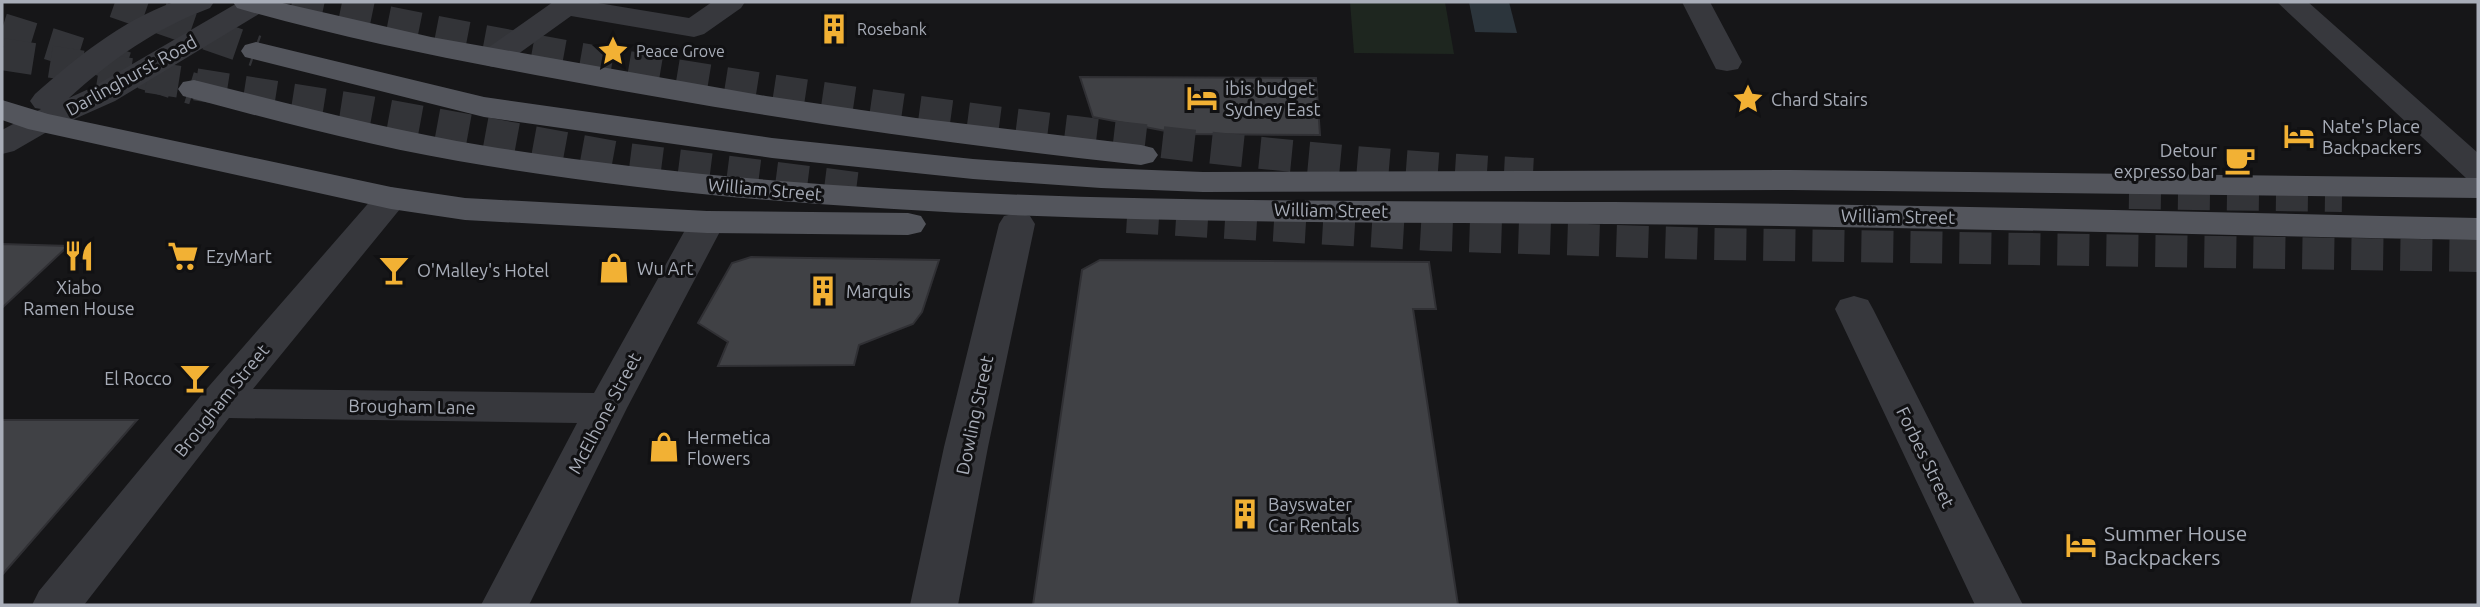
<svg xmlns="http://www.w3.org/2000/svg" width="2480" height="607" viewBox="0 0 2480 607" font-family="Ubuntu,sans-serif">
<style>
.green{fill:#1e261f}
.water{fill:#2c353c}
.building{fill:#404145;stroke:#303034;stroke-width:2}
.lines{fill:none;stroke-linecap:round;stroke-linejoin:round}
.primary-tunnel{stroke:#333438;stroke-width:32;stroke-dasharray:32 17;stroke-linecap:butt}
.motorway-tunnel{stroke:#333438;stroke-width:32;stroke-dasharray:32 17;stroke-linecap:butt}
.minor{fill:#37383d;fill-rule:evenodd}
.tertiary{fill:#37383d;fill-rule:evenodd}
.primary{fill:#53555c;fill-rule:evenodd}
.labels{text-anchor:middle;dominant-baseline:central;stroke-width:6;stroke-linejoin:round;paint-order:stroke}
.far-poi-label{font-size:16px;fill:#a8adb8;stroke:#111113;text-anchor:start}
.street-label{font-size:18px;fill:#a8adb8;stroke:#111113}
.poi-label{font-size:18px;fill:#a8adb8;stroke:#111113;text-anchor:start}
.near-poi-label{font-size:21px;fill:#a8adb8;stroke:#111113;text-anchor:start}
</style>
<rect width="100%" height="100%" fill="#161618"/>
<!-- green -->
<path class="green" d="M1350,2H1445L1454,54L1354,53Z"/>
<!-- water -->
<path class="water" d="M1469,2H1509L1517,33L1475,32Z"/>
<!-- building -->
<path class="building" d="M1080,77L1316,78L1320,135L1181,134L1093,117Z
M2,244L68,246L2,308Z
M751,257L939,260L922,312L913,324L859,345L854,365L718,366L728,342L698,323L732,263Z
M1100,260L1429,262L1436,309H1413L1458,605H1033L1082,270Z
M2,420H137L2,575Z"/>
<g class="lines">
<!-- primary-tunnel -->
<path class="primary-tunnel" d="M115,2L256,51
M2,29L194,89"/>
<!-- motorway-tunnel -->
<path class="motorway-tunnel" d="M292,2C551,58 812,100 1075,132C1227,150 1380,167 1533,174
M2,54L353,109L620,158L872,190
M2129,193L2342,196
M1127,217L1433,235L1712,244L2478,256"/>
<!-- minor -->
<path class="minor" d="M553,2H592L689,18L712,2H745L741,8L704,34L694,37L571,16L504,64L493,67L482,64L478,58L482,52Z
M1682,2H1710L1742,62L1738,69L1727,71L1716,69Z
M2277,2H2308L2478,153V181L2466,178Z
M391,187L403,191L409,198L253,389L594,393L694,214L707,211L720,214L725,222L627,408L529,605H481L577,423L229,418L84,605H32L39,591L203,393L379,191Z
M1017,213L1030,216L1035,224L988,447L958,605H910L944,447L999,224L1004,216Z
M1854,296L1868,300L1873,309L2023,605H1975L1835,309L1840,300Z"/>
<!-- tertiary -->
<path class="tertiary" d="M174,2H214L210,8C156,28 111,60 69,98L93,87L239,2H273L269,8L115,101L52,129L14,151L2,154V130L41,109L35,108L30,101L35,94C76,58 121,21 174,2Z"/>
<!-- primary -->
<path class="primary" d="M233,2H278L431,37L766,96L916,118L1141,145L1153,148L1158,155L1153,162L1141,165C947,144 755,116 563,80C454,60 344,39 237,8Z
M256,42L484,97L772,138L973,159L1101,168L1203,172L1791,170L2478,178V198L1791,190L1203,192L1101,188L973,179L772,158L484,117L245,57L241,51L245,45Z
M194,80C291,104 387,130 486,146C858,206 1238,200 1613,202C1902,204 2190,212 2478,218V240C2189,235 1899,226 1609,224C1236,221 857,226 488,166C384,150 284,123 183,96L178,89L183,82Z
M2,100L48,114L391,187L465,198L707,211L908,213L921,216L926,224L921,232L908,235L707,233L465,220L391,209L28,129L2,120Z"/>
</g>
<!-- icons -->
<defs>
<g id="building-bare" transform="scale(2.415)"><path d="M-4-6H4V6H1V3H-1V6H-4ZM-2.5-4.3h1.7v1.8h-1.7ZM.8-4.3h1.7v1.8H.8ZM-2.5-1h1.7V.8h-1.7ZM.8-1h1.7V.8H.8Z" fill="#f2b134" stroke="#111113" stroke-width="2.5" paint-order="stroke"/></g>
<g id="sight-bare" transform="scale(2.415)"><path d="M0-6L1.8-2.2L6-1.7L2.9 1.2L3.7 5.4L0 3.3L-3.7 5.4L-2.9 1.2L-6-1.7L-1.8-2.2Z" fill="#f2b134" stroke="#111113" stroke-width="2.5" paint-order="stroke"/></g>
<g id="hotel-bare" transform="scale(2.415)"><path d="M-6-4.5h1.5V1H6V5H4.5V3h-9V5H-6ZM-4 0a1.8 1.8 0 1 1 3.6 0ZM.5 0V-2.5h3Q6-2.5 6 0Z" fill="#f2b134" stroke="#111113" stroke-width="2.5" paint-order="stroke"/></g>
<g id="cafe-bare" transform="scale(2.415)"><path d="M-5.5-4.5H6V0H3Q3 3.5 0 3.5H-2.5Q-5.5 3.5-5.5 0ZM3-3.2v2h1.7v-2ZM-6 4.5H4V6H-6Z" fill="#f2b134" stroke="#111113" stroke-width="2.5" paint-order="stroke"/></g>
<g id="restaurant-bare" transform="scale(2.415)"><path d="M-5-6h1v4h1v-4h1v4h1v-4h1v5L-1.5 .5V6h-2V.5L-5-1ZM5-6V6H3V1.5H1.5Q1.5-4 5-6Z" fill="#f2b134" stroke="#111113" stroke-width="2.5" paint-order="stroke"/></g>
<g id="supermarket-bare" transform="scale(2.415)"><path d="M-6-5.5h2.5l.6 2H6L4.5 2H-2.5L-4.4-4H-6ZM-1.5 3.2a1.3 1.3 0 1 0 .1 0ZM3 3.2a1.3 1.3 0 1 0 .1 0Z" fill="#f2b134" stroke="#111113" stroke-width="2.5" paint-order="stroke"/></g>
<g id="shop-bare" transform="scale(2.415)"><path d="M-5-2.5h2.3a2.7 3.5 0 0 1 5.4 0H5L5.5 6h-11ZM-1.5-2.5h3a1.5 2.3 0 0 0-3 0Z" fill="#f2b134" stroke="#111113" stroke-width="2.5" paint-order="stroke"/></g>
<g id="bar-bare" transform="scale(2.415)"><path d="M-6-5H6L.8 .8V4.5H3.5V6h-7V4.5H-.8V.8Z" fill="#f2b134" stroke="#111113" stroke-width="2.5" paint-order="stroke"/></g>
</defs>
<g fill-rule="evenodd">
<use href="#building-bare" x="834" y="29"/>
<use href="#sight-bare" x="613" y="51"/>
<use href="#hotel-bare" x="1202" y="98"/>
<use href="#sight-bare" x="1748" y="99"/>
<use href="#hotel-bare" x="2299" y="136"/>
<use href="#cafe-bare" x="2240" y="160"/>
<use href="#restaurant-bare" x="79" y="256"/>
<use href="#supermarket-bare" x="183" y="256"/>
<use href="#shop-bare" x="614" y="268"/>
<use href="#bar-bare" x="394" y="270"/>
<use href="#building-bare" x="823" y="291"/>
<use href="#bar-bare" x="195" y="378"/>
<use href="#shop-bare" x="664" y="447"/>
<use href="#building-bare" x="1245" y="514"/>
<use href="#hotel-bare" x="2081" y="545"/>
</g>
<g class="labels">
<!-- far-poi labels -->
<g class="far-poi-label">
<text x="857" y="29">Rosebank</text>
<text x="636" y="51">Peace Grove</text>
</g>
<!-- street labels -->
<g class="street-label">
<text transform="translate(131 75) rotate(-29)">Darlinghurst Road</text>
<text transform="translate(765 189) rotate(5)">William Street</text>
<text transform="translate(1331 210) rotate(1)">William Street</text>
<text transform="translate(1898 216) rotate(1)">William Street</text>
<text transform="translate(221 400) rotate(-51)">Brougham Street</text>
<text transform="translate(412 406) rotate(1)">Brougham Lane</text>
<text transform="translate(604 413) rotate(-62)">McElhone Street</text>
<text transform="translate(974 415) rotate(-78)">Dowling Street</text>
<text transform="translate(1926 457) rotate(64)">Forbes Street</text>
</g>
<!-- poi labels -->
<g class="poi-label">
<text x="1225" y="88">ibis budget<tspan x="1225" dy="21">Sydney East</tspan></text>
<text x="1771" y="99">Chard Stairs</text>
<text x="2322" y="126">Nate's Place<tspan x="2322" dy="21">Backpackers</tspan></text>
<text x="2217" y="150" text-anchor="end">Detour<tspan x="2217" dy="21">expresso bar</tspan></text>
<text x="206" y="256">EzyMart</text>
<text x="637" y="268">Wu Art</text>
<text x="417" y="270">O'Malley's Hotel</text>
<text x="79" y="287" text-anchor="middle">Xiabo<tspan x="79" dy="21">Ramen House</tspan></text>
<text x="846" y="291">Marquis</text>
<text x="172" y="378" text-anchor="end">El Rocco</text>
<text x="687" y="437">Hermetica<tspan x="687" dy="21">Flowers</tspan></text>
<text x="1268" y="504">Bayswater<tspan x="1268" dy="21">Car Rentals</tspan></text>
</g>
<!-- near-poi labels -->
<g class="near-poi-label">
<text x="2104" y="533">Summer House<tspan x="2104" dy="24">Backpackers</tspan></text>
</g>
</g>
<!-- border -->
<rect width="2480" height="607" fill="none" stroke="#a8adb8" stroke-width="7"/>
</svg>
